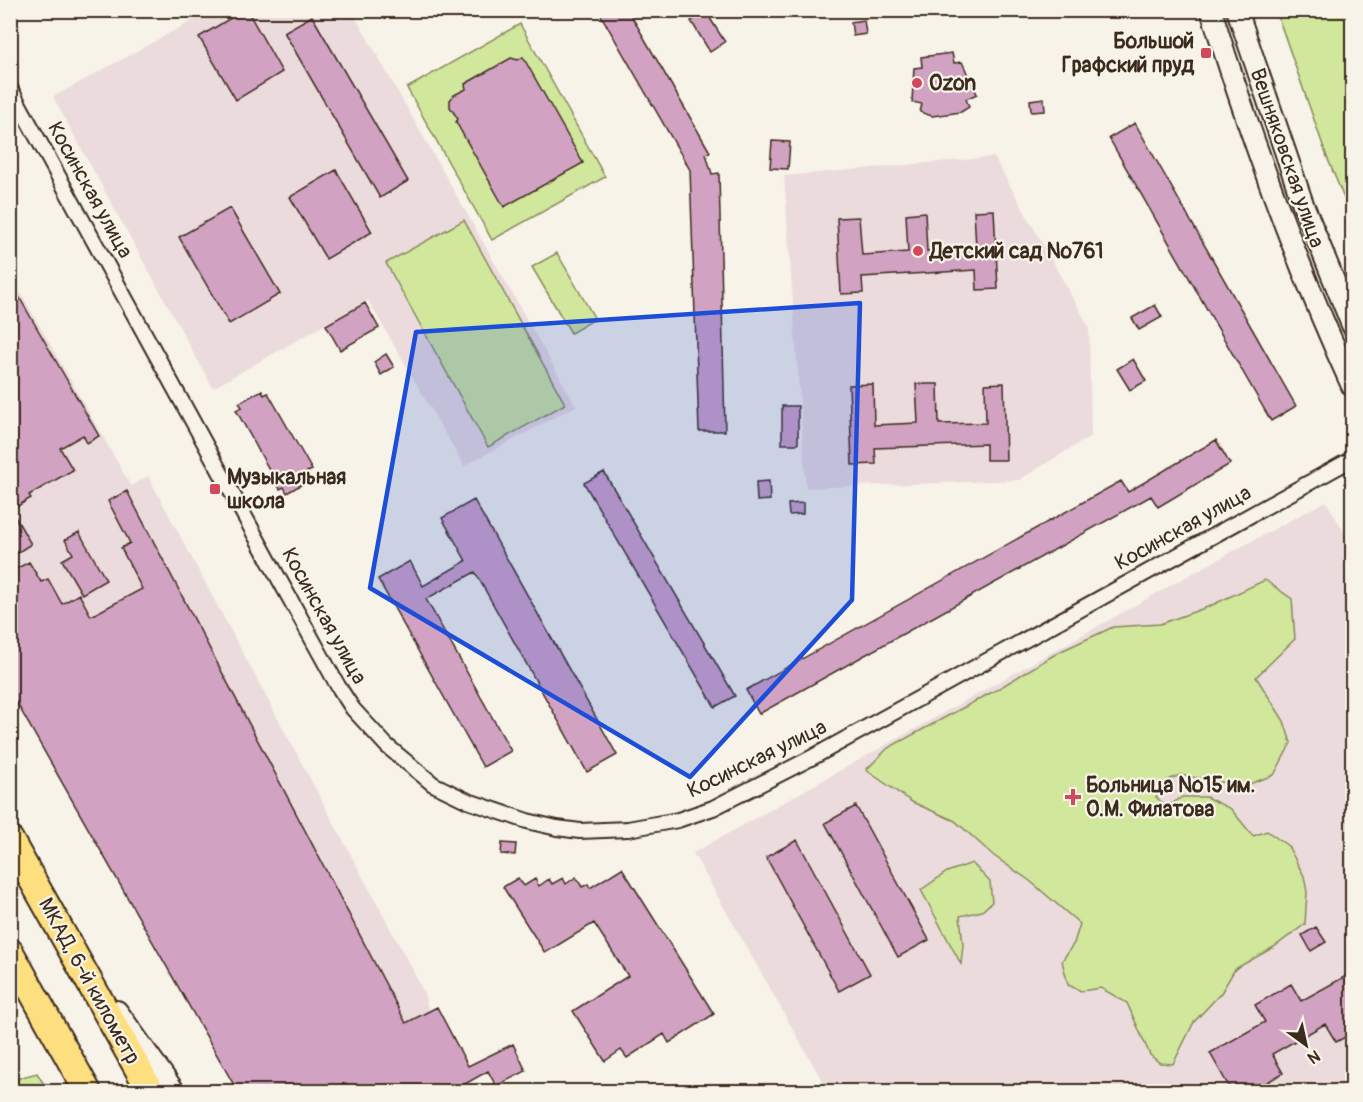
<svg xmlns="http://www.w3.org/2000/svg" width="1363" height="1102" viewBox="0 0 1363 1102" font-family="Pangolin,sans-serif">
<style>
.built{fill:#ecdbdd}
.green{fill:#d0e79c;stroke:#86885d;stroke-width:1.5}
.building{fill:#d2a2c2;stroke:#3b2a1e;stroke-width:1.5}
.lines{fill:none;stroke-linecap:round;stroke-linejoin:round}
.street-casing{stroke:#3b2a1e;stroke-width:18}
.secondary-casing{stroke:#3b2a1e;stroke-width:24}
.highway-casing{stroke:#3b2a1e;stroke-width:30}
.street{stroke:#f7f3e8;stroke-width:14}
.secondary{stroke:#f7f3e8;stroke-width:20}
.highway{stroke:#fddf80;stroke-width:26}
.marked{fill:#1d4ed8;fill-opacity:0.2;stroke:#1d4ed8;stroke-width:4.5;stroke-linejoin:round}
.poi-dot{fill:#d1495b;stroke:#f7f3e8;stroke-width:2}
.labels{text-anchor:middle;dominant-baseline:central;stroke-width:4.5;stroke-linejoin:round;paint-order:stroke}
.poi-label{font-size:21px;font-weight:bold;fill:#3b2a1e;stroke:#f7f3e8;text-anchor:start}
.street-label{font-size:21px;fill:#3b2a1e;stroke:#f7f3e8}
</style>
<rect width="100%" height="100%" fill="#f7f3e8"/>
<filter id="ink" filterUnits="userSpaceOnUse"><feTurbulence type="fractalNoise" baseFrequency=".0167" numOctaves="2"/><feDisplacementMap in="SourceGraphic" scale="12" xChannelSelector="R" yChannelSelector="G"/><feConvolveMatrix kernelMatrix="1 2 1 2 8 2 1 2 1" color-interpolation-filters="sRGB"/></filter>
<g filter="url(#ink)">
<!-- built -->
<path class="built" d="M210,11H352L576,406L464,466L368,300L213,388L53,97Z
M994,157L1089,327L1091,436L1019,480L806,488L784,176Z
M10,274L131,486L148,476L411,967L424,993L428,1008L471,1091H237L11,691Z
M1326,501L1352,546V1091H828L693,853L1193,573Z"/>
<!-- green -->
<path class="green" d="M1276,11H1352V218L1327,157Z
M520,24L605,177L492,240L407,88Z
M464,220L565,404L488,447L386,263Z
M557,253L595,319L571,333L532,267Z
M1265,580L1292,599L1295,639L1256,677L1284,721L1291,743L1274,775L1244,786L1180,775L1168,780L1156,797L1167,807L1182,797H1206L1231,809L1253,836L1267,831L1288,846L1304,876L1307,892L1305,924L1274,947L1235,969L1221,993L1194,1022L1173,1064L1160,1063L1150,1055L1127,1003L1101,988L1081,991L1068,985L1062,961L1074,943L1080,924L1030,881L994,856L955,821L912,802L866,770L888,748L996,690L1059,652L1113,627L1160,624L1210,606Z
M972,863L990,882L992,902L982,911L960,916L963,945L961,964L921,890L947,872Z
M37,1073L48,1091H11L19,1078Z"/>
<!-- building -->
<path class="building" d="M244,10H247L282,72L236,100L199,37Z
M598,10H628L710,152L706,154L712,174L719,173L725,431H699L690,170Z
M706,12L725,42L710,52L691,21Z
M312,16L408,181L380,198L284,32Z
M864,20L866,34L853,36L851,22Z
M952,53L954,63L962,62L977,94L966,99L969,107L961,112L932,116L920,112L922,104L912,102L914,68L922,67L921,57Z
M523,57L583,163L504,207L456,122L458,119L450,107V100L454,95L466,89L465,84L511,58L518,60Z
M1044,98L1045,111L1031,112L1030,100Z
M1135,123L1296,406L1271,421L1109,138Z
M772,141L790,142L788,169L770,168Z
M336,170L372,232L326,259L290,197Z
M230,208L280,294L229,324L179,237Z
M994,210L998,289L977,290L976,270L862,277L863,293L841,294L837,218L859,217L862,255L908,252L906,214L925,212L927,251L976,248L974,211Z
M10,281L99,436L87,443L83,435L60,448L73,470L29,495L31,498L11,510L31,544L17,553L10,542Z
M365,303L379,328L340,350L326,325Z
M1155,305L1162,317L1139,330L1132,318Z
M386,354L394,367L381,375L374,362Z
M1133,359L1146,381L1130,390L1117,369Z
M1004,383L1006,460H986V444L875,448L876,464L852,465L849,385L873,384L874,425L918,423L916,384H938L939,424L986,423L985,384Z
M262,390L264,395L268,393L312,470L307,472L311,479L287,493L284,487L280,489L236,410L242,407L239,403Z
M782,406H798V444H782Z
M1216,440L1230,464L1158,507L1151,496L759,714L746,690L1121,481L1128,492Z
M604,472L735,696L715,707L584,483Z
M769,481L770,500L757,501L756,482Z
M127,491L406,1023L437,1007L468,1066L513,1044L526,1071L496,1086L488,1071L463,1085L466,1092H238L10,691V572L29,562L41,582L48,579L62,604L79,594L91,616L142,589L121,548L130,543L108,501Z
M474,500L617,755L587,772L475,572L426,599L511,751L483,767L378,579L410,561L423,586L466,561L442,518Z
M803,503V514L789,515L788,504Z
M79,532L106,580L82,594L62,560L73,554L65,540Z
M856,806L929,940L898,957L825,823Z
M797,840L870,974L839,991L766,857Z
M502,843L516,844L515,855L501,854Z
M622,868L714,1014L669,1043L664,1034L627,1058L621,1050L605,1061L573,1011L628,976L594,923L545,953L503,887L518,878L524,886L535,879L539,886L549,879L552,884L563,878L566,884L576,877L582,887L588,884L590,888Z
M1316,927L1326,942L1311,951L1302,935Z
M1353,972V1033L1336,1042L1325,1024L1272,1054L1283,1073L1250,1092H1232L1210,1053L1265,1022L1255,1005L1291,984L1301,1001Z"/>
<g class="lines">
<!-- street casing -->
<g class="street-casing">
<path id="street" d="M10,88L279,579L338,686L353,709L387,746L433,784L468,801L527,821L557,828L580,831L628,829L678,820L713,808L813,757L1352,459"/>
</g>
<!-- secondary casing -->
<g class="secondary-casing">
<path id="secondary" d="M1211,10C1251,138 1296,264 1352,386
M1237,10L1303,204L1352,325
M117,1011L175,1092"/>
</g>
<!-- highway casing -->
<g class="highway-casing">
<path id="highway" d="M10,840L151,1092
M10,952L88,1092"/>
</g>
<!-- street -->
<use href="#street" class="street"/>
<!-- secondary -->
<use href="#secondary" class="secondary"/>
<!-- highway -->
<use href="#highway" class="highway"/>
</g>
</g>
<!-- marked area -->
<path class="marked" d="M860,303L852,600L690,777L370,588L416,332Z"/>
<!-- markers -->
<g class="poi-dot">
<rect x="1200" y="47" width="12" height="12" rx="3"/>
<circle cx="917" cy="83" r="6"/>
<circle cx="918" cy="251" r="6"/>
<rect x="209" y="483" width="12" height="12" rx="3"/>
<path d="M1070 788h6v6h6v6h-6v6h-6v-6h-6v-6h6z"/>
</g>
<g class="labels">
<!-- poi labels -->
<g class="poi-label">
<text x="1194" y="41" text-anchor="end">Большой<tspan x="1194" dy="24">Графский пруд</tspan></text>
<text x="929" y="83">Ozon</text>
<text x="930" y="251">Детский сад №761</text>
<text x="227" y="477">Музыкальная<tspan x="227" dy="24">школа</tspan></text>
<text x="1086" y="785">Больница №15 им.<tspan x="1086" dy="24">О.М. Филатова</tspan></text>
</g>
<!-- street labels -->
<g class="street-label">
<text transform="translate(1287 158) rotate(71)">Вешняковская улица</text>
<text transform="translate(90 190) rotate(61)">Косинская улица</text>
<text transform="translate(1183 528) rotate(-29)">Косинская улица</text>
<text transform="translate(324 616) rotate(61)">Косинская улица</text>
<text transform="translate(757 759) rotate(-26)">Косинская улица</text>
<text transform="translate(89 981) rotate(61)">МКАД, 6-й километр</text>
</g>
</g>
<!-- margin -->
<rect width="1363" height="1102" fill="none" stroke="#f7f3e8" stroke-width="36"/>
<rect x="18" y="18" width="1327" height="1066" fill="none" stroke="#3b2a1e" stroke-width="2" filter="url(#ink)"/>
<!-- north arrow -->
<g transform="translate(1306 1045) rotate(147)" stroke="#f7f3e8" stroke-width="4.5" paint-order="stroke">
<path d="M0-4.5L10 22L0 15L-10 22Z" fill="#3b2a1e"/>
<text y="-9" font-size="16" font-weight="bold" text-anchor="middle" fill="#3b2a1e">N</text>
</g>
</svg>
